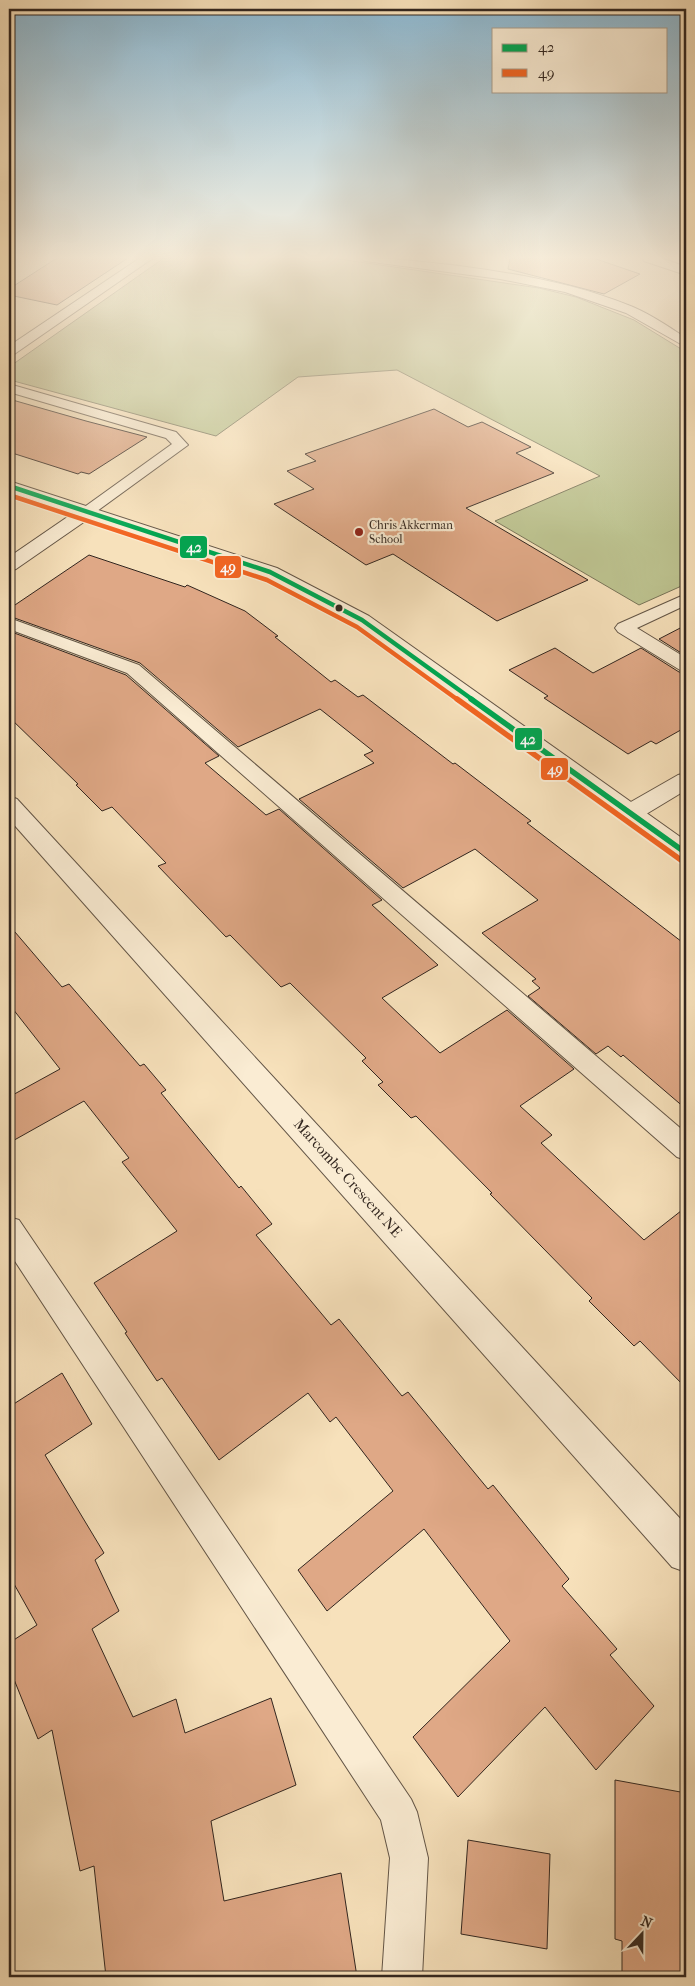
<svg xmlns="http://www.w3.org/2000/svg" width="695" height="1986" viewBox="0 0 695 1986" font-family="'IM FELL French Canon',serif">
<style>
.green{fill:#bdc390;stroke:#787458}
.building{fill:#dfa886;stroke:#32261f}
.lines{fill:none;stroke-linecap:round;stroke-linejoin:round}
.service-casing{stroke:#635546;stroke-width:2}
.minor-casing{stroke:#635546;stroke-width:2}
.tertiary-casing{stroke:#635546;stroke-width:2}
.service{fill:#faecd3;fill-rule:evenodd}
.minor{fill:#faecd3;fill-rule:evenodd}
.tertiary{fill:#faecd3;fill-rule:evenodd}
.bus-1-far1-casing{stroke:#faecd3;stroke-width:7}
.bus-1-casing{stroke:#faecd3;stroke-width:9}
.bus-2-far1-casing{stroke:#faecd3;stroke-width:7}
.bus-2-casing{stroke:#faecd3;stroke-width:9}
.bus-1-far1{stroke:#00a651;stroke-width:4.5}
.bus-1{stroke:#00a651;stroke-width:5.5}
.bus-2-far1{stroke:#f26522;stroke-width:4.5}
.bus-2{stroke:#f26522;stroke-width:5.5}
.poi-dot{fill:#8f2418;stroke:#faecd3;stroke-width:2}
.bus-dot{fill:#32261f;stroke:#faecd3;stroke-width:2}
.labels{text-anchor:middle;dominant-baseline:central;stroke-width:4.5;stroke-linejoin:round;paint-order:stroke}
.far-poi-label{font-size:12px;fill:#32261f;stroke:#faecd3;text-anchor:start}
.street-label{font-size:15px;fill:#32261f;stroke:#faecd3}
.line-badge{stroke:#faecd3;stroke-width:2}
.badge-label{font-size:14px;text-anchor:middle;font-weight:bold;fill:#fff}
</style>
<rect width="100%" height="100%" fill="#f7e1bb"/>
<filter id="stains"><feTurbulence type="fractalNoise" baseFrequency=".004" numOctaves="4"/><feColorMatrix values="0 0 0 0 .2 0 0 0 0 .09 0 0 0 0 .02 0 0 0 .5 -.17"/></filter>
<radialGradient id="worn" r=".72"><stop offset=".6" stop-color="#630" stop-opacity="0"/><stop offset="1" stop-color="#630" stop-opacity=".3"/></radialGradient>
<!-- green -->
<path class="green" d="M164,258H332L539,288L576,297L634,320L686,352V584L639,605L495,521L600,476L397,370L298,377L216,436L10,380L9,367Z"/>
<!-- building -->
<path class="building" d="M57,258H128L57,305L9,295V289Z
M510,258H593L640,274L604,294L508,269Z
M9,399L86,421L147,437L89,474L81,472L78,474L9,452Z
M434,409L468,427L482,422L531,447L516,453L554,473L466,508L588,580L497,621L393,554L366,565L274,504L314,489L287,471L316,461L305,454Z
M89,555L185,587L187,585L245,611L278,636L275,637L331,682L335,680L358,697L363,695L453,764L455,763L531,821L527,823L686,945V1109L623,1055L621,1057L608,1046L596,1054L528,996L540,988L532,981L536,979L482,933L538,900L475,849L403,888L299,799L374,763L364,755L373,751L320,709L238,747L140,663L9,616V609Z
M686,625V656L659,639Z
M9,631L126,675L219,756L205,763L266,815L279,809L382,900L372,905L438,965L382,998L440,1053L507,1010L574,1069L520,1106L552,1135L541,1143L644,1240L686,1207V1388L640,1341L634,1346L589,1301L592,1298L490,1194L492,1193L416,1116L411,1118L378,1085L383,1082L362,1061L366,1058L290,983L281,987L230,935L226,937L158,866L166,863L112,807L102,811L76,785L78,784L9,717Z
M555,648L593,673L641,648L679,672L686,673V727L656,744L651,741L628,754L544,698L548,696L509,670Z
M9,925L62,987L69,984L140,1066L144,1064L166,1090L161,1093L239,1188L241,1186L272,1224L256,1235L331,1325L339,1319L402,1396L408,1392L488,1489L493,1485L569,1579L562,1586L617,1649L610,1655L654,1706L596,1770L545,1707L458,1797L413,1737L510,1641L424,1529L327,1611L298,1570L393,1491L336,1417L330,1422L308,1393L219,1460L162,1378L157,1381L125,1333L127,1332L94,1283L177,1231L122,1162L129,1158L84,1101L9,1143V1097L60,1069L9,1004Z
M62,1373L92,1424L45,1455L104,1553L95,1560L119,1611L92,1629L133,1717L176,1699L185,1733L271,1698L296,1785L211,1821L224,1901L341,1873L357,1977H106L94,1866L80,1871L52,1730L38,1739L9,1667V1643L37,1625L9,1575V1407Z
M615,1780L686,1793V1977H622V1941L615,1939Z
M468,1840L550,1854L547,1949L461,1934Z"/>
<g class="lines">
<!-- service casing -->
<g class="service-casing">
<path id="service" d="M140,258H153L13,355L9,356V346Z
M360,258C393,258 425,262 459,266C518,274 578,284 633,307C652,315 669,327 686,338V347L626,313L565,292L500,279L365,261Z
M9,384L176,432L188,445L93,514H83L80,511L83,508L172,444L166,438L9,392Z
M686,594V605L637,628L686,658V671L680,670L618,632L615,628L618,624Z
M9,618L139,665L686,1133V1160L677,1157L127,673L9,629Z
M9,1217L19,1220L411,1799L417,1812L428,1858L422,1977H382L390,1858L381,1820L9,1252Z"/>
</g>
<!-- minor casing -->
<g class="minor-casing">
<path id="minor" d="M9,258H18L9,264Z
M643,258H662L686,267V275L644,261Z
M88,506L94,507L97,511L94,515L16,569L9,571V557L82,507Z
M686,773V790L638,819L630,821L622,819L618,813L622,807L678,775Z
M9,796L17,799L686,1525V1572L672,1567L9,819Z"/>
</g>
<!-- tertiary casing -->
<g class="tertiary-casing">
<path id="tertiary" d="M9,481L277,568L369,616L686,841V861L677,859L355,624L263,576L9,492Z"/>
</g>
<!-- service -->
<use href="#service" class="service"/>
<!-- minor -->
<use href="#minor" class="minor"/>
<!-- tertiary -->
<use href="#tertiary" class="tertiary"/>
<!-- bus-1-far1 casing -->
<g class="bus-1-far1-casing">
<path id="bus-1-far1" d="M9,486L270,572L362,620L473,700"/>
</g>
<!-- bus-1 casing -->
<g class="bus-1-casing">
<path id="bus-1" d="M471,699L686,853"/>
</g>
<!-- bus-2-far1 casing -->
<g class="bus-2-far1-casing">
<path id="bus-2-far1" d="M9,495L267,580L357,627L458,700"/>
</g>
<!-- bus-2 casing -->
<g class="bus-2-casing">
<path id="bus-2" d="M457,699L681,860"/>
</g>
<!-- bus-1-far1 -->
<use href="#bus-1-far1" class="bus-1-far1"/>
<!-- bus-1 -->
<use href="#bus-1" class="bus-1"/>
<!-- bus-2-far1 -->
<use href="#bus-2-far1" class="bus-2-far1"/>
<!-- bus-2 -->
<use href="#bus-2" class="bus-2"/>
</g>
<!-- sky -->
<linearGradient id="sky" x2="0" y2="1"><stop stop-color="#8ab8d3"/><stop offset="0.48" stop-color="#fbf2e0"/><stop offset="1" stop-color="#fbf2e0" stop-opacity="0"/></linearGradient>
<rect width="695" height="536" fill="url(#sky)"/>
<!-- markers -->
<circle class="poi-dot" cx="359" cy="532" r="5"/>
<circle class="bus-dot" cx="339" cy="608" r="4.5"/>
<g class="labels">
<!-- far-poi labels -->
<g class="far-poi-label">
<text x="369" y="525">Chris Akkerman<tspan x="369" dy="14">School</tspan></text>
</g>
<!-- street labels -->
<g class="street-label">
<text transform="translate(348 1178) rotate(48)">Marcombe Crescent NE</text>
</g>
</g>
<g class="line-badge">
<rect x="179" y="535" width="29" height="24" rx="5" fill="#00a651"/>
<rect x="214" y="555" width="28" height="24" rx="5" fill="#f26522"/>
<rect x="514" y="727" width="29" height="24" rx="5" fill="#00a651"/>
<rect x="540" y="757" width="29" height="24" rx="5" fill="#f26522"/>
</g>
<g class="badge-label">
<text x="194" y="552">42</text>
<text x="228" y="572">49</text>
<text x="528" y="744">42</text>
<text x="555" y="774">49</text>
</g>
<!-- margin -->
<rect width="695" height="1986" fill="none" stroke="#f7e1bb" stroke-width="30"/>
<rect x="10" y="10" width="675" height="1966" fill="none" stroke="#32261f" stroke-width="2.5"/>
<rect x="15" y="15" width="665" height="1956" fill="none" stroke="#32261f"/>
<!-- legend -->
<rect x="492" y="28" width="175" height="65" fill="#faecd3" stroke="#aa9d8b"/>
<rect x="502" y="44" width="25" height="8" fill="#00a651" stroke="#aa9d8b"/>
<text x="538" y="52" font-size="15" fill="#32261f">42</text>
<rect x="502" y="69" width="25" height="8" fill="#f26522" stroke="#aa9d8b"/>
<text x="538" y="78" font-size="15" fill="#32261f">49</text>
<!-- north arrow -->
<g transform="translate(642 1934) rotate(22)" stroke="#faecd3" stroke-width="4" paint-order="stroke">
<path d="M0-4L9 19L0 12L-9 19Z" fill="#32261f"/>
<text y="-8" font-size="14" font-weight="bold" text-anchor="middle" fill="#32261f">N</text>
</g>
<rect width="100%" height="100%" filter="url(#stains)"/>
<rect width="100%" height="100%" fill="url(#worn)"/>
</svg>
